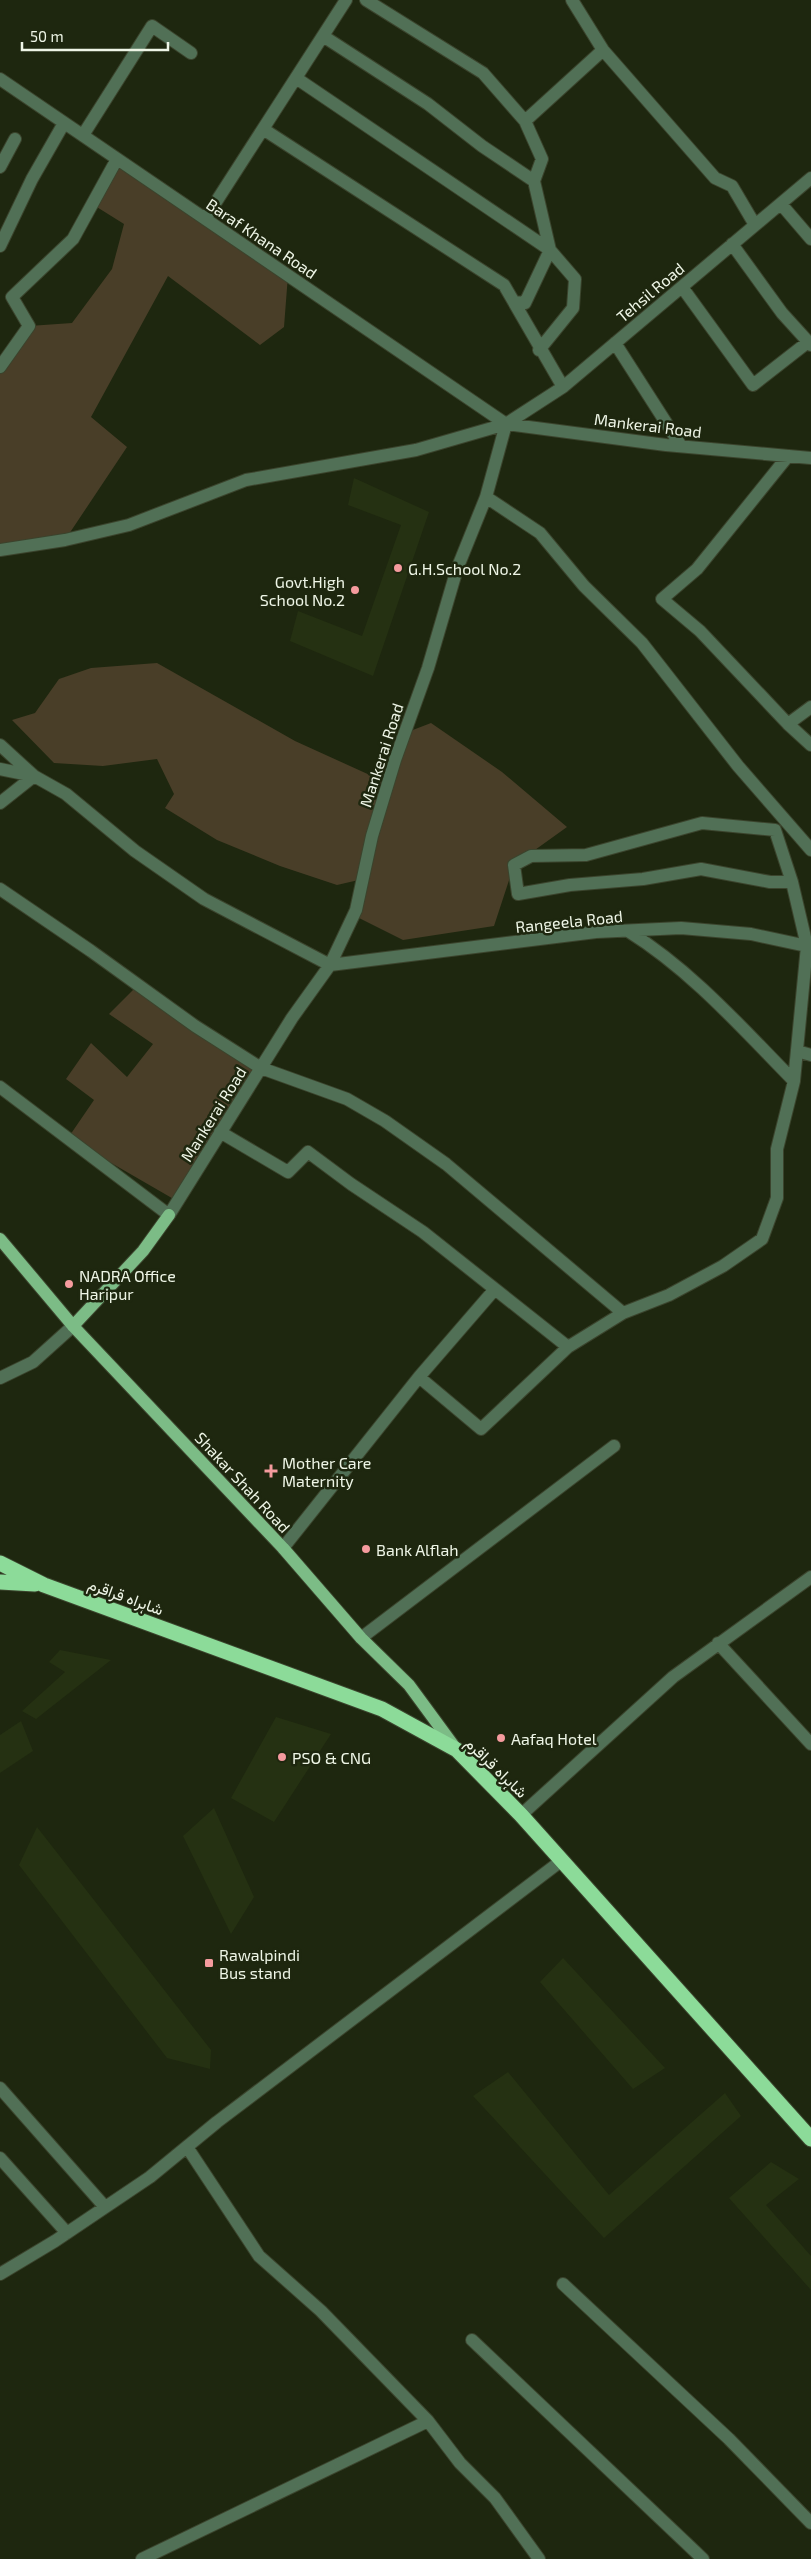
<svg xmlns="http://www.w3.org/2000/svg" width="811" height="2559" viewBox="0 0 811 2559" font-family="'Exo 2',Vazirmatn,sans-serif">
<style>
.built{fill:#253112}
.green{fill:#493e28}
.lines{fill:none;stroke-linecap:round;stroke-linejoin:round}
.minor-casing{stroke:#3b442d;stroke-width:14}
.major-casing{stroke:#3b442d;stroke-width:14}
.highway-casing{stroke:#3b442d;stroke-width:17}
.minor{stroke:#517056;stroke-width:12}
.major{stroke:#7cbc86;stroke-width:12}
.highway{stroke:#8cdb99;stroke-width:15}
.poi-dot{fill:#f59b9e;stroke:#1e270f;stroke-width:2}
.labels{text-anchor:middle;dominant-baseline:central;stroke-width:5;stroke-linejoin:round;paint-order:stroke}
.street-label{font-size:16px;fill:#eef5e6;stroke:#1e270f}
.poi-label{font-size:16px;fill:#eef5e6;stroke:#1e270f;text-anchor:start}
</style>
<rect width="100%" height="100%" fill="#1e270f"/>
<!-- built -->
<path class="built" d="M354,478L429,512L373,676L290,641L298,611L362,636L401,525L348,505Z
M60,1650L111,1660L36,1719L22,1711L65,1672L49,1662Z
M276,1717L331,1734L274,1822L231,1798Z
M21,1721L33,1751L0,1773V1735Z
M214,1808L254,1897L231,1934L183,1836Z
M37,1827L211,2050L210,2069L167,2058L19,1865Z
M563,1958L665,2068L633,2089L540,1982Z
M508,2072L609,2195L725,2093L741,2116L604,2238L473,2096Z
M771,2162L799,2179L766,2205L811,2256V2290L729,2198Z"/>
<!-- green -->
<path class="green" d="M117,159L288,275L284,327L260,345L168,276L91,417L127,447L65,540L0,550V367L29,326L72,323L112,269L124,224L92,204Z
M157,663L295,741L372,776L388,785L405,733L431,723L502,772L567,827L514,865L494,926L403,940L357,917L363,879L337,885L280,866L217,840L165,808L174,794L157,759L103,766L54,763L12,720L35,713L59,679L91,668Z
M138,985L261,1068L177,1201L68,1138L94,1100L66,1079L91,1043L127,1077L153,1044L109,1014Z"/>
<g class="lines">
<!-- minor casing -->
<g class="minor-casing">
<path id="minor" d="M572,0L603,50L715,178L732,186L755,225
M323,36L428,104L482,146L534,181L542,159L525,121L483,73L366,0
M296,78L550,250L575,279L573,308L539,350
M0,79L506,424L666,445L811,458
M525,121L603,50
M263,129L504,285L563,387
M83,135L152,26L191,53
M0,167L15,139
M781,204L811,239
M205,219L346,0
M732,244L782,313L811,345
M0,246L32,179L64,123
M682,287L753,385L808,342
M514,302L525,303L550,250L534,181
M615,343L681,446
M0,367L29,326L12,297L73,239L117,159
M486,497L540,533L584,586L642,643L738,766L811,850
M0,550L65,540L129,525L246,480L416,450L506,424L563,387L811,178
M811,707L788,724L811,745
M788,724L700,631L662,599L697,569L788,456
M0,745L34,776L0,803
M0,769L34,776L66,794L135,851L204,899L330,965L596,932L681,928L751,934L811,947
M0,889L91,951L195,1026L261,1068L347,1099L385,1121L446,1164L623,1313
M628,931C692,971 741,1027 794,1081
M797,1051L811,1055
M0,1087L169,1215L292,1018L330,965L356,910L372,836L395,760L428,668L457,569L486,497L506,424
M220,1132L288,1172L308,1152L351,1184L423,1232L568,1347
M419,1377L481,1429L568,1347L623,1313L669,1295L723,1266L762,1239L777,1198V1149L794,1081L807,946L792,882H770L701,869L643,879L570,885L518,894L514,865L531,856L586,855L702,823L775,830L792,882
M0,1378L33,1362L73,1326
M283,1548L419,1377L495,1289
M361,1638L614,1446
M718,1643L811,1744
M521,1815L673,1677L811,1577
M0,2088L105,2207
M187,2147L259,2256L321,2311L428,2421L460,2463L495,2498L539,2559
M0,2158L67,2233
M0,2274L55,2241L150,2177L217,2122L561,1861
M563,2284L729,2439L811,2523
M472,2340L703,2559
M142,2559L428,2421"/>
</g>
<!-- major casing -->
<g class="major-casing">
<path id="major" d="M0,1239L73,1326L283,1548L361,1638L409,1685L456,1749
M73,1326L143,1251L169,1215"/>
</g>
<!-- highway casing -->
<g class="highway-casing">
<path id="highway" d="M0,1563L44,1585L382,1709L457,1750L521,1815L811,2139
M0,1582L35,1584"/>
</g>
<!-- minor -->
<use href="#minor" class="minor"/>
<!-- major -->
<use href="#major" class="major"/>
<!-- highway -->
<use href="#highway" class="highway"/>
</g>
<!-- markers -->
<g class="poi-dot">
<circle cx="398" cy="568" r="5"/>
<circle cx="355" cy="590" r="5"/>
<circle cx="69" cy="1284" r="5"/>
<path d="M268.5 1463.5h5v5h5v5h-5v5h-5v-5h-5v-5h5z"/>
<circle cx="366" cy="1549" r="5"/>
<circle cx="501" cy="1738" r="5"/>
<circle cx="282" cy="1757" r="5"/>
<rect x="204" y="1958" width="10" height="10" rx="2.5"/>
</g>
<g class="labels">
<!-- street labels -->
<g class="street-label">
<text transform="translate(262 238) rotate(34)">Baraf Khana Road</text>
<text transform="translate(650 292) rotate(-40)">Tehsil Road</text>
<text transform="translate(648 425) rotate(7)">Mankerai Road</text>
<text transform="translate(381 755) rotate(-72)">Mankerai Road</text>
<text transform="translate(569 921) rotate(-6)">Rangeela Road</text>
<text transform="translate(213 1114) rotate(-58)">Mankerai Road</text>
<text transform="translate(243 1482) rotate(47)">Shakar Shah Road</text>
<text transform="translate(126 1596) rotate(20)">شاہراہ قراقرم</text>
<text transform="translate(497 1767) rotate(44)">شاہراہ قراقرم</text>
</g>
<!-- poi labels -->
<g class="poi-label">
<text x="408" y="568">G.H.School No.2</text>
<text x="345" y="581" text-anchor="end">Govt.High<tspan x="345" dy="18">School No.2</tspan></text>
<text x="79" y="1275">NADRA Office<tspan x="79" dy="18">Haripur</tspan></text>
<text x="282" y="1462">Mother Care<tspan x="282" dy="18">Maternity</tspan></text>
<text x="376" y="1549">Bank Alflah</text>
<text x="511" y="1738">Aafaq Hotel</text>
<text x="292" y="1757">PSO &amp; CNG</text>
<text x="219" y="1954">Rawalpindi<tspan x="219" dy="18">Bus stand</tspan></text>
</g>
</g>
<!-- scale -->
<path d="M22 42v8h146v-8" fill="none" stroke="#eef5e6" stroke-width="2.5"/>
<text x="30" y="42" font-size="15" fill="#eef5e6" stroke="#1e270f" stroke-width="4" paint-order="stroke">50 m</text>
</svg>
